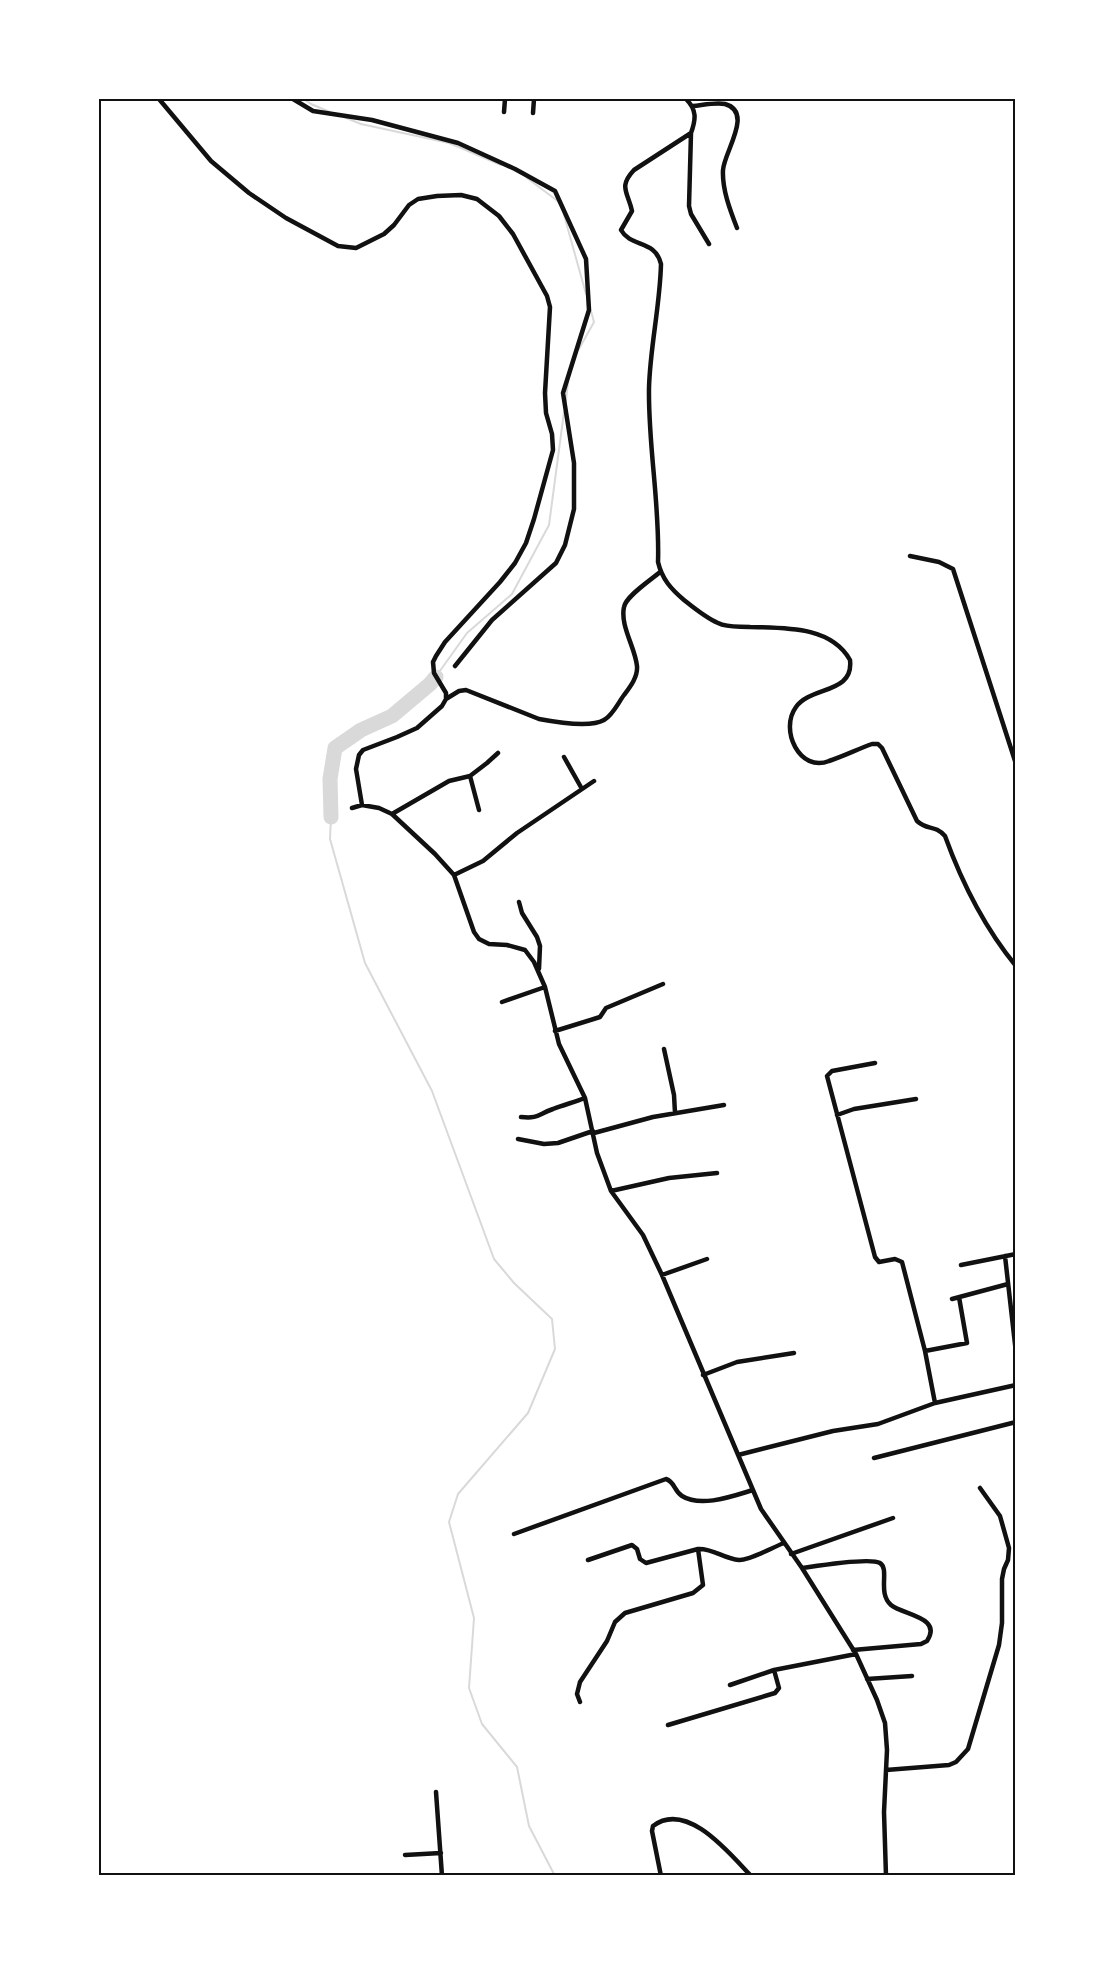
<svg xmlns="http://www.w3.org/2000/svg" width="1115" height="1975" viewBox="0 0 1115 1975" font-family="Rubik,sans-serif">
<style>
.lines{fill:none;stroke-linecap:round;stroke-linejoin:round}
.stream{stroke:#d9d9d9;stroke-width:2}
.river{stroke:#d9d9d9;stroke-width:15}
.minor{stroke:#111;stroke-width:4.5}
.neatline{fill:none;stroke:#111;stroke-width:2}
</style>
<rect width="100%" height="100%" fill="#fff"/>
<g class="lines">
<!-- stream -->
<path class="stream" d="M304,99L311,104L330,112
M344,117L361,124L449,143L501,165
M527,178L559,202
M564,215L586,294
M579,349L594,322L591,311
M566,401L568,382
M437,675L467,633L512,594L549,525L564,412
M331,817L330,839L365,963L432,1091L494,1259L514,1283L552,1319L555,1349L528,1413L458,1494L449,1522L474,1618L469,1688L482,1724L517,1767L529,1826L555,1876"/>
<!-- river -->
<path class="river" d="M331,817L330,779L335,748L361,730L392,716L430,684L436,677"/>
<!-- minor -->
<path class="minor" d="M159,99L211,161L249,193L286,218L338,246L356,248L384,234L394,225L409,205L418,199L437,196L461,195L477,199L499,216L513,234L547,296L550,307L545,393L546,413L552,434L553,450L534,519L526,543L515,563L500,582L445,642L436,656L433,662L434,673L446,693V699L442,706L417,728L397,737L363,750L359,755L356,769L362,805
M293,99L313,111L372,120L458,143L515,169L555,191L586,259L589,310L563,393L574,463V509L565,545L556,563L492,620L455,666
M686,99C697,110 696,119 691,133L634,170C618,187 628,192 632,211L621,230C631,248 655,239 661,264C660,306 650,347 649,388C648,446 660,504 658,562C662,579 671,589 684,600C694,608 706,618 718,623C728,628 739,626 750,627C785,628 831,626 850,660C854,694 811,686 796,707C779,730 800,773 829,761C844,756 858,749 872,744H878L882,748L917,821C928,831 934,824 945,836C962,883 984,927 1016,966
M693,106C703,105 716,102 725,104C754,112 724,152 723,170C722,189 730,210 737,228
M504,112L505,99
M533,113L534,99
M691,133L689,206L691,214L709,244
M910,556L939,562L953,569L1016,764
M446,699L459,691L466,690L539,719C555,722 590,728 604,720C613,715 618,703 624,695C630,687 638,677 637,666C635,647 620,626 624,607C626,596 651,580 660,572
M564,757L582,789
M470,776L479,810
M352,808L362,805L379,808L392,814L435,854L454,875L474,932L479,939L489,944L507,945L525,950L534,962L545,987L559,1044L585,1098L597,1153L611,1191L643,1235L662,1275L761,1509L802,1568L856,1654L877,1700L885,1723L887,1750L884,1812L886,1876
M392,814L449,781L470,776L487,763L498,753
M454,875L483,861L517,833L594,781
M519,902L522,913L537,937L540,946L539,969
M502,1002L545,987
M555,1031L600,1017L606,1008L663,984
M664,1049L674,1095L675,1113
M875,1063L832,1071L827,1076L875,1257L879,1262L895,1259L902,1262L925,1351L967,1343L959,1297
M837,1115L854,1109L916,1099
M521,1117C539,1119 538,1114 553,1109C563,1105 575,1102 585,1098
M594,1133L653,1117L724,1105
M518,1139L544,1144L558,1143L593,1131
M611,1191L669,1178L717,1173
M1005,1256L1016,1353
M961,1265L1016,1254
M662,1275L707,1259
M952,1299L1008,1284
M925,1351L935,1403
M703,1375L737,1362L794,1353
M738,1455L833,1431L878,1424L935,1403L1016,1385
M874,1458L1016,1422
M514,1534L666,1479C675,1482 674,1491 682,1496C701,1508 733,1496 753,1490
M791,1554L893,1518
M588,1560L632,1545L637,1549L640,1559L646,1563L698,1549
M802,1568C816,1566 870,1557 880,1563C890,1569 877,1593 891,1605C903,1615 943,1617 927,1641L921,1644L853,1650
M867,1679L912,1676
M730,1685L774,1670
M580,1702L577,1694L580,1682L607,1641L615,1622L625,1613L693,1593L703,1585L698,1549C713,1548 724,1559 739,1560C749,1561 773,1547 784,1543
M668,1725L775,1693L779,1688L774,1670L856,1654
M886,1770L949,1765L956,1762L968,1749L999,1645L1002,1623V1579L1004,1569L1008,1560L1009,1548L1000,1516L980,1488
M436,1792L442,1876
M405,1855L441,1853
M661,1876L652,1831L653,1826C687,1800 730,1854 751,1876"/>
</g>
<!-- border -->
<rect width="1115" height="1975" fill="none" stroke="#ffffff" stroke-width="201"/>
<rect x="100" y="100" width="914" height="1774" class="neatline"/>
</svg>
